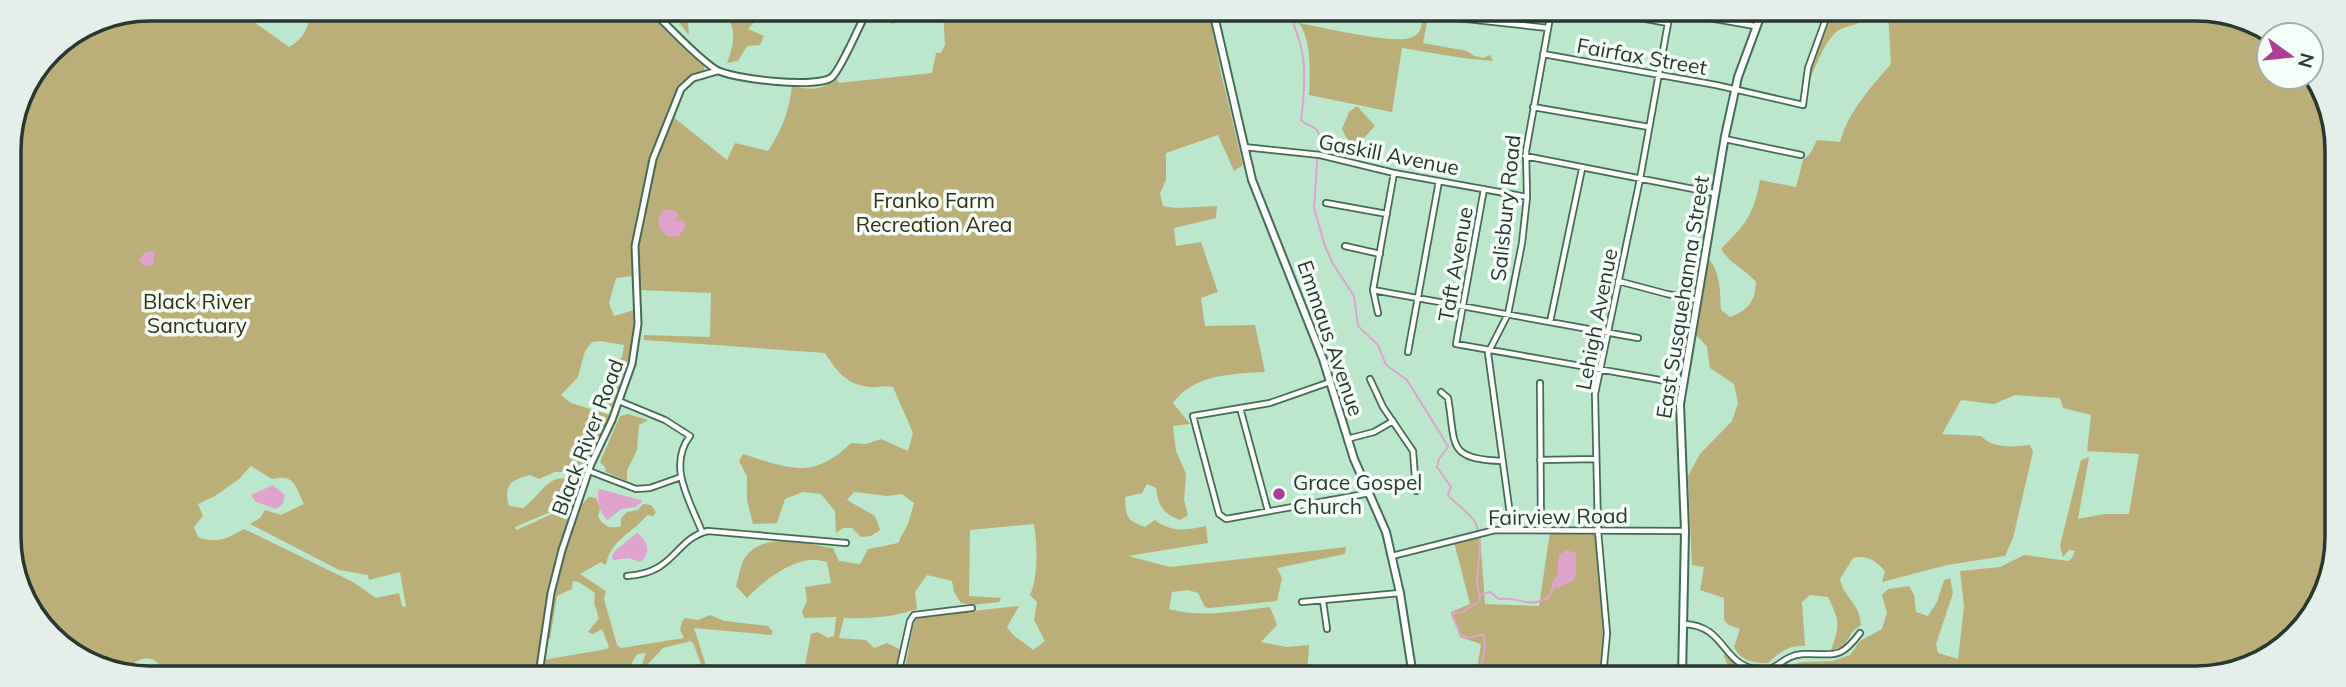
<svg xmlns="http://www.w3.org/2000/svg" width="2346" height="687" viewBox="0 0 2346 687" font-family="Mulish,sans-serif">
<style>
.green{fill:#bbaf77;fill-rule:evenodd}
.water{fill:#dfa3cd}
.lines{fill:none;stroke-linecap:round;stroke-linejoin:round}
.stream{stroke:#dfa3cd;stroke-width:2}
.minor-casing{stroke:#436c54;stroke-width:8}
.tertiary-casing{stroke:#436c54;stroke-width:9}
.secondary-casing{stroke:#436c54;stroke-width:10}
.minor{stroke:#fff;stroke-width:4.5}
.tertiary{stroke:#fff;stroke-width:5}
.secondary{stroke:#fff;stroke-width:6}
.poi-dot{fill:#b03c96;stroke:#f5fef8;stroke-width:2.5}
.labels{text-anchor:middle;dominant-baseline:central;stroke-width:7;stroke-linejoin:round;paint-order:stroke}
.street-label{font-size:21px;fill:#27382e;stroke:#f5fef8}
.park-label{font-size:21px;fill:#342e0f;stroke:#f5fef8}
.poi-label{font-size:21px;fill:#27382e;stroke:#f5fef8;text-anchor:start}
.rim{fill:none;stroke:#27382e;stroke-width:3.5}
</style>
<rect width="100%" height="100%" fill="#bbe7cc"/>
<!-- green -->
<path class="green" d="M150,9H240L244,15L289,47C304,39 310,26 310,9L647,10L705,63L704,71C697,75 688,79 682,85C675,93 671,105 667,114C648,159 629,227 632,276L616,278L609,303L614,316L634,310V314L633,346L612,407H598L589,403C603,387 612,382 609,359L622,358L624,345L600,341L592,342L585,351L578,377L561,395L571,403L610,415L586,472H555L539,479L530,475C511,480 503,485 509,506L523,508C535,500 542,486 554,480C562,477 574,478 584,478L576,501L515,527L516,530L519,529L576,503L560,549L537,674H154L158,663C149,656 144,658 135,662L130,674H114L50,637L11,564L9,141L16,111L27,85L50,50L96,19ZM251,466L272,479C295,474 295,486 304,504L281,515L265,510L260,518L250,524L339,570L368,575L369,580L400,572L406,607L402,606L399,593L376,598L353,582L244,529C227,539 216,544 198,537L194,527L203,516L198,504L215,496L239,479Z
M662,10H698L688,23L689,35L677,20Z
M717,10H764L748,29L764,36L760,45L747,46L738,61L727,63C734,43 740,22 717,10Z
M872,10H904L898,21L893,24L871,12Z
M943,11H1209L1221,73L1243,165L1234,171L1218,135L1166,153V180L1160,193L1163,206L1176,208L1217,206L1216,218L1174,228L1176,246L1201,242L1218,292L1201,298L1205,326L1255,325L1265,372C1232,374 1194,374 1173,403L1190,424L1173,426L1176,451L1186,474L1184,500L1188,515L1180,520C1163,514 1158,505 1156,488L1147,484L1142,493L1125,497C1126,517 1126,520 1145,527L1155,520C1172,533 1186,530 1206,526L1208,543L1128,556L1170,567L1346,547L1345,554L1277,568L1282,578L1277,601L1209,608L1205,607L1198,593L1188,590L1172,592L1169,609C1203,618 1236,611 1270,607L1277,625L1261,642L1287,647L1309,645L1307,676L904,675L913,625L918,617L1019,606L1007,627C1013,638 1024,641 1033,650L1045,641L1034,620L1037,602L1030,595C1039,575 1037,545 1034,524L970,530L969,596L1001,598L999,602L972,605L961,603L954,592L952,581L927,575L915,592L917,609C893,617 870,619 844,618L839,638L866,640L874,648L887,643L901,650L896,675H887L885,673L859,666L858,675H826L817,673L816,675H803L811,634L818,632L828,638L834,636L836,617L804,618L802,611L807,601L805,587L831,583L827,562C822,561 815,559 810,560C787,562 763,582 747,598L736,586C739,577 740,566 744,559C763,530 805,544 833,548L839,561L860,564L868,549L898,543L908,524L914,503L902,494L887,496L854,492L847,500L875,516L880,530L871,536L861,537L852,528H843L836,533L835,511L821,494L803,492L785,499L777,523L753,524L747,500V476L739,461L743,454C790,469 813,480 851,443L866,444L881,439L908,451L913,433L893,387C883,385 878,388 870,387C846,385 836,370 825,353L644,340V335L710,337L711,293L640,290L637,247L654,164L672,116L727,160L735,143L768,151C782,130 789,111 792,86C813,90 820,91 836,78L839,83L932,73L936,53H941L945,45Z
M1833,13H1869C1856,30 1846,23 1835,33C1823,45 1817,64 1810,79L1811,66Z
M1888,13H2232L2269,36V77H2311V75L2335,123L2333,573L2282,649L2205,678L1733,677L1723,654L1743,669L1765,677L1777,675L1789,666L1802,662L1833,661L1850,655L1860,641L1882,629L1887,613L1882,595L1888,589L1909,586L1914,595L1916,612L1928,616L1937,602L1944,580L1950,578L1953,593L1936,644L1938,653L1958,659L1964,606L1960,571L2000,567L2024,555L2068,561L2072,558L2075,551L2069,550L2063,557L2060,546L2081,460L2089,457L2078,519L2104,514H2129L2139,454L2087,451L2091,415L2063,408L2060,398L2015,395L1994,404L1961,400L1942,434L1981,436C1993,449 2014,447 2030,445L2033,452L2013,538L2005,556L1947,565L1882,582L1885,572C1879,562 1866,554 1853,558L1840,579C1844,599 1860,602 1861,625L1853,631L1843,647L1831,650C1840,625 1840,622 1828,597L1810,595L1802,602L1805,646C1789,644 1779,653 1768,663C1753,663 1741,661 1734,647L1740,629L1729,625L1724,620V598L1700,590L1704,567L1692,565L1688,476L1700,454L1732,421L1738,403L1734,384L1710,368L1707,347L1693,331L1706,256C1721,270 1720,291 1721,310L1730,317C1749,310 1755,301 1756,282C1744,268 1732,266 1721,249C1746,224 1754,214 1760,180L1796,187L1803,160L1810,154L1817,140L1840,142C1848,112 1871,87 1891,64Z
M1422,16L1428,17L1423,43L1467,51L1474,56L1483,58L1490,55L1493,61L1463,58L1402,48L1392,112L1309,95C1310,73 1312,42 1299,23C1320,27 1393,44 1410,38C1420,35 1423,26 1422,16Z
M1357,106L1375,126L1355,148L1346,137L1342,129L1349,112Z
M628,414L648,420L639,425L637,450L627,471V481L606,472L605,467L600,462L620,416Z
M589,497L596,498L600,508L598,517C605,527 610,529 621,526V518L627,512L638,510L643,504L651,505L656,512L653,516L647,515C633,533 610,540 606,565L601,562L580,574L606,591L604,599L617,645L621,648L684,638L680,630L682,621L685,618L698,620L710,615L725,621L768,626L773,632L771,635L694,628L709,675H705L694,645L691,641L663,648L647,665L642,664L646,653L637,654L629,668L637,675L541,674L543,660L607,649L609,647L602,629L593,634L588,632L599,618L594,603L595,593L579,582L573,581L572,589L557,596L550,639L546,638L560,564L582,504Z
M1550,532L1597,533L1605,646L1601,677L1476,676L1481,644L1460,637L1451,612L1470,604L1454,542L1480,534L1485,604L1539,606Z"/>
<!-- water -->
<path class="water" d="M664,210H672L678,213L676,221L684,220L685,228L678,237L667,236L660,228L658,219Z
M151,251L155,252L153,265L144,266L139,260L145,252Z
M273,485L285,495L282,505L276,509L256,502L251,495Z
M599,489L641,500L642,502L635,507L621,509L608,520C599,514 596,499 599,489Z
M637,533C648,541 652,553 640,562L629,558L613,560L612,556L616,550Z
M1566,550L1576,553V574L1574,580L1558,588L1552,586V583L1557,576L1559,555Z"/>
<g class="lines">
<!-- stream -->
<path class="stream" d="M1292,11C1292,24 1297,32 1300,43C1307,67 1304,96 1301,120C1307,127 1316,125 1319,134L1314,208L1325,246L1333,264L1354,296L1358,326L1378,345L1386,365L1407,380L1443,438L1448,447L1439,459L1437,467L1451,487L1448,495C1455,504 1469,512 1475,522C1484,540 1478,561 1477,579C1477,587 1480,594 1480,601L1461,613L1455,612L1452,615L1461,635L1468,638L1483,634C1488,648 1481,662 1479,676
M1480,595L1490,592L1499,599C1520,596 1525,609 1548,598L1554,586"/>
<!-- minor casing -->
<g class="minor-casing">
<path id="minor" d="M1402,12L1548,28
M1607,12L1668,23
M1675,12L1755,26
M1543,54L1716,85L1803,105L1808,68L1828,13
M1533,107L1649,127
M1725,139L1801,155
M1244,147L1320,155L1394,173L1527,197
M1525,156L1714,193
M1484,189L1456,344L1683,384
M1326,203L1387,214
M1345,246L1380,254
M1618,281L1667,294L1698,300
M1373,290L1638,338
M1378,313L1373,290L1394,173
M1550,322L1582,169
M1408,352L1439,181
M1370,379L1383,407L1413,451L1416,491
M1330,382L1270,403L1193,416L1219,514L1226,519L1370,493
M1540,383L1541,529
M1441,392L1448,398C1456,445 1446,459 1502,461
M619,401L665,420L690,436C667,466 690,501 702,532
M1240,408L1268,511
M1347,439L1374,432L1393,421
M1540,460L1596,459
M589,471L636,489L650,488L681,477
M1512,529L1488,353L1508,314L1522,243L1527,197L1526,151L1551,12
M1392,556L1495,530L1685,531
M627,576C676,573 674,539 708,531L846,543
M1323,601L1327,629
M1302,602L1400,593
M1684,624C1729,626 1720,669 1764,670C1778,670 1783,655 1803,654C1835,653 1839,661 1860,633
M898,675L910,621L914,615L972,608
M1603,677L1607,633L1598,531L1595,394L1640,179L1670,12"/>
</g>
<!-- tertiary casing -->
<g class="tertiary-casing">
<path id="tertiary" d="M651,10C672,29 692,53 715,69C729,79 818,89 832,77C842,68 859,25 868,10
M539,674L551,593L562,550L591,464L612,420L632,364L638,324L635,246L653,159L681,89L693,78L717,71"/>
</g>
<!-- secondary casing -->
<g class="secondary-casing">
<path id="secondary" d="M1213,11L1252,180L1323,359L1354,459L1386,532L1400,593L1413,676
M1682,677L1685,531L1680,404L1725,136L1738,77L1762,12"/>
</g>
<!-- minor -->
<use href="#minor" class="minor"/>
<!-- tertiary -->
<use href="#tertiary" class="tertiary"/>
<!-- secondary -->
<use href="#secondary" class="secondary"/>
</g>
<!-- markers -->
<circle class="poi-dot" cx="1279" cy="494" r="7"/>
<g class="labels">
<!-- street labels -->
<g class="street-label">
<text transform="translate(1642 56) rotate(10)">Fairfax Street</text>
<text transform="translate(1389 154) rotate(11)">Gaskill Avenue</text>
<text transform="translate(1505 208) rotate(-84)">Salisbury Road</text>
<text transform="translate(1455 264) rotate(-80)">Taft Avenue</text>
<text transform="translate(1682 297) rotate(-81)">East Susquehanna Street</text>
<text transform="translate(1596 319) rotate(-79)">Lehigh Avenue</text>
<text transform="translate(1331 338) rotate(71)">Emmaus Avenue</text>
<text transform="translate(587 437) rotate(-69)">Black River Road</text>
<text transform="translate(1558 516) rotate(-1)">Fairview Road</text>
</g>
<!-- park labels -->
<g class="park-label">
<text x="934" y="200">Franko Farm<tspan x="934" dy="24">Recreation Area</tspan></text>
<text x="197" y="301">Black River<tspan x="197" dy="24">Sanctuary</tspan></text>
</g>
<!-- poi labels -->
<g class="poi-label">
<text x="1293" y="482">Grace Gospel<tspan x="1293" dy="24">Church</tspan></text>
</g>
</g>
<!-- crop -->
<path d="M0 0H2346V687H0ZM150 21H2196A129 129 0 0 1 2325 150V537A129 129 0 0 1 2196 666H150A129 129 0 0 1 21 537V150A129 129 0 0 1 150 21Z" fill="#e5eee8" fill-rule="evenodd"/>
<path class="rim" d="M150 21H2196A129 129 0 0 1 2325 150V537A129 129 0 0 1 2196 666H150A129 129 0 0 1 21 537V150A129 129 0 0 1 150 21Z"/>
<!-- north arrow -->
<g transform="translate(2290 56) rotate(105)"><circle r="33" fill="#f5fef8" stroke="#a3afa7" stroke-width="2"/>
<path d="M0-5L12 26L0 18L-12 26Z" fill="#b03c96"/>
<text y="-10" font-size="19" font-weight="bold" text-anchor="middle" fill="#27382e">N</text>
</g>
</svg>
